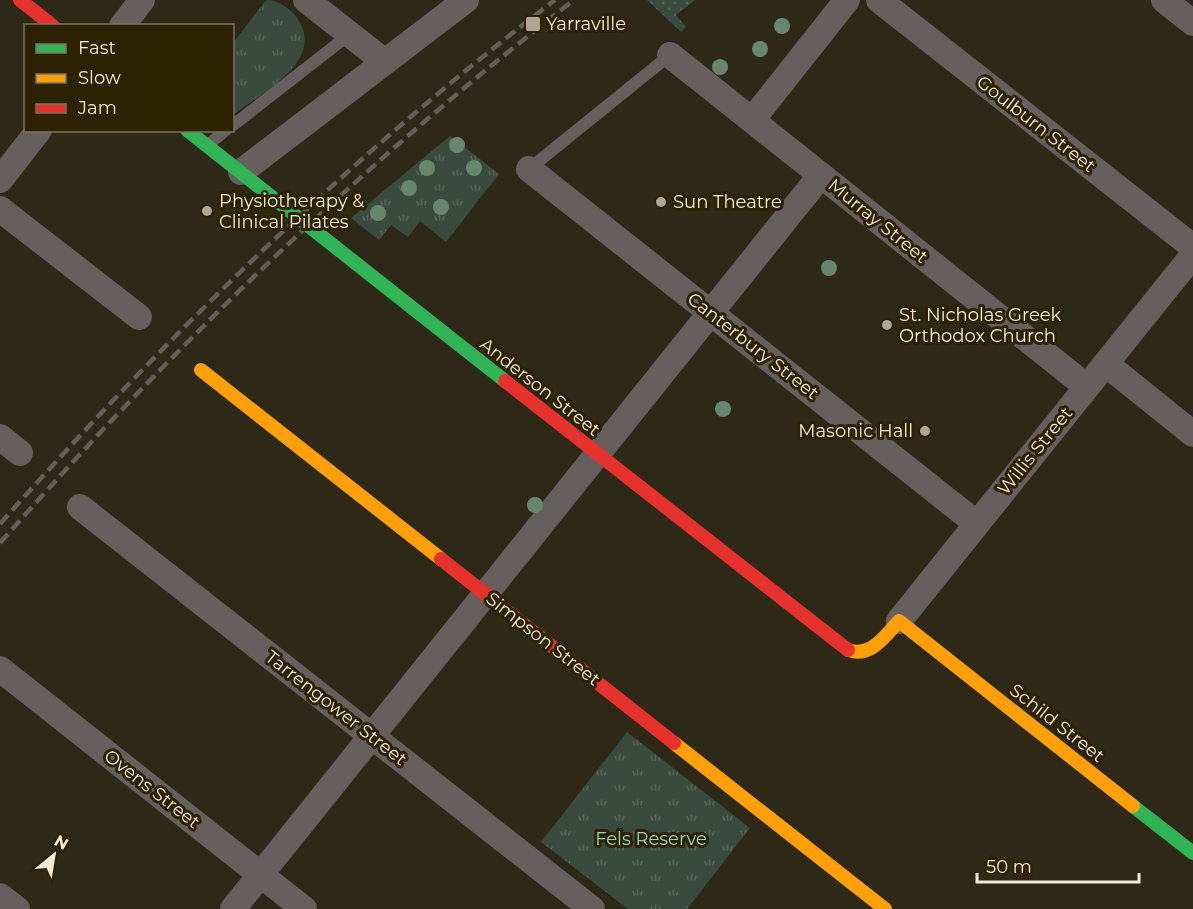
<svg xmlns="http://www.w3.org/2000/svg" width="1193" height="909" viewBox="0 0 1193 909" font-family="Montserrat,sans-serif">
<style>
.grass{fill:url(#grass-dots)}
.park{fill:url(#park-tufts)}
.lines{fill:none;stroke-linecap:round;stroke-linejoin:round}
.lane{stroke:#655f5e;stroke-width:12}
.street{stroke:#655f5e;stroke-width:26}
.fast{stroke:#30b455;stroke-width:14}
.slow{stroke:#ff9f0a;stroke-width:14}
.jam{stroke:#e5322d;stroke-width:14}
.rail{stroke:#645f56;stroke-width:4.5;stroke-dasharray:12 6;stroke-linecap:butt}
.tree{fill:#67866d}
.poi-dot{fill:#aea796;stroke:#2d2204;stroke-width:2}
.labels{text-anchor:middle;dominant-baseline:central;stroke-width:6;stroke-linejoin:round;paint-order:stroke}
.poi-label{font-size:18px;fill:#f3ecdb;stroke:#2d2204;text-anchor:start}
.street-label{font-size:18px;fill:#f3ecdb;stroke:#2d2204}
.park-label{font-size:18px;fill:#96d3b3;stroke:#2d2204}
</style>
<defs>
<pattern id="grass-dots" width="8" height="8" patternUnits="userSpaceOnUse" patternTransform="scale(1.5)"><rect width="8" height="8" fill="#394b3f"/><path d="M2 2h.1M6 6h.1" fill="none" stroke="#56655a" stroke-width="1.8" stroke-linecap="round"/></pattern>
<pattern id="park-tufts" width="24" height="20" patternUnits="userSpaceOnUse" patternTransform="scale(1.5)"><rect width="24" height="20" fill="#394b3f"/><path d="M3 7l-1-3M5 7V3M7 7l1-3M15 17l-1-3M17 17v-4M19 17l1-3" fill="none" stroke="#56655a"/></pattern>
</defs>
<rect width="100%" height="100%" fill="#2e2817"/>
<!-- grass -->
<path class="grass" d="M647,0H695L676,15L686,27L681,32Z"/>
<!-- park -->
<path class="park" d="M266,0C278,0 290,8 297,18C327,61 261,93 233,115V43Z
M450,136L499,174L446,242L420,221L408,237L391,225L379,240L351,218Z
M627,732L750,828L687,909H628L541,842Z"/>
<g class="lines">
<!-- lane -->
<path class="lane" d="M232,126L350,34
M208,145L226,130
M529,169L670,55"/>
<!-- street -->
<path class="street" d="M306,0L385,62
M879,0L1193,247
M1164,0L1193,23
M122,26L142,0
M670,55L1087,387
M752,120L847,0
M529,169L976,523
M241,172L466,0
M0,180L39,130
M0,209L139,317
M1106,364L1193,434
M0,437L20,453
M80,507L592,909
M899,621L1193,255
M0,669L304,909
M0,896L17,909
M233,909L821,175"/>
<!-- fast -->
<path class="fast" d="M187,130L505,381
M1133,806L1193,853"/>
<!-- slow -->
<path class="slow" d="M201,370L441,559
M848,650C871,658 885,636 899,621L1133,806
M674,743L885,909"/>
<!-- jam -->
<path class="jam" d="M20,0L53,26
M505,381L848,650
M441,559L674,743"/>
<!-- rail -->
<path class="rail" d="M0,524C169,333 352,155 555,0
M0,543C175,344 364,162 574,0"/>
</g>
<!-- trees -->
<g class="tree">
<circle cx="782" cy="26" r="8"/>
<circle cx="760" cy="49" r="8"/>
<circle cx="720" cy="67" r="8"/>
<circle cx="457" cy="145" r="8"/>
<circle cx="427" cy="168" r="8"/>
<circle cx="474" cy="168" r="8"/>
<circle cx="409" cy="188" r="8"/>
<circle cx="441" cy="207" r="8"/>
<circle cx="378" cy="213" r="8"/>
<circle cx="829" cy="268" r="8"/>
<circle cx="723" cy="409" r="8"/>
<circle cx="535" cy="505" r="8"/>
</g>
<!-- markers -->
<g class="poi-dot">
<rect x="525" y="16" width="16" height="16" rx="3"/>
<circle cx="661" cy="202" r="6"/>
<circle cx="207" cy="211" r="6"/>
<circle cx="887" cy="325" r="6"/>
<circle cx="925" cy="431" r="6"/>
</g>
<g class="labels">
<!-- poi labels -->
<g class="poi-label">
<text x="546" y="24">Yarraville</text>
<text x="219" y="201">Physiotherapy &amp;<tspan x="219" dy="21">Clinical Pilates</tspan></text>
<text x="673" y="202">Sun Theatre</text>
<text x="899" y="315">St. Nicholas Greek<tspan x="899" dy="21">Orthodox Church</tspan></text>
<text x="913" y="431" text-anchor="end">Masonic Hall</text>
</g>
<!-- street labels -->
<g class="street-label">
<text transform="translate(1036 124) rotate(38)">Goulburn Street</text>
<text transform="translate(878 221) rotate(39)">Murray Street</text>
<text transform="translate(753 346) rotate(38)">Canterbury Street</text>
<text transform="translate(540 387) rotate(38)">Anderson Street</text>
<text transform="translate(1035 451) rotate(-51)">Willis Street</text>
<text transform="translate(543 639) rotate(38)">Simpson Street</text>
<text transform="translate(336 708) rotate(38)">Tarrengower Street</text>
<text transform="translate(1057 723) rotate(38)">Schild Street</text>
<text transform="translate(152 789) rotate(38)">Ovens Street</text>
</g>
<!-- park labels -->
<g class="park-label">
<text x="651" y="839">Fels Reserve</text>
</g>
</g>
<!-- legend -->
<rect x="24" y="24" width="210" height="108" fill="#2d2204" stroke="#7c735a" stroke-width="1.5"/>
<rect x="36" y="44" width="30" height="9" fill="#30b455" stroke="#7c735a" stroke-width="1.5"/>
<text x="78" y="54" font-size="18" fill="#f3ecdb">Fast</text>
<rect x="36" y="74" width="30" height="9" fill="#ff9f0a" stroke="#7c735a" stroke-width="1.5"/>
<text x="78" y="84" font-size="18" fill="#f3ecdb">Slow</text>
<rect x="36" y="104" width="30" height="9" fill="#e5322d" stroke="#7c735a" stroke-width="1.5"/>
<text x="78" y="114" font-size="18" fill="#f3ecdb">Jam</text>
<!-- north arrow -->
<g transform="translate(54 855) rotate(30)" stroke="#2d2204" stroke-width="4.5" paint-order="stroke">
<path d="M0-4.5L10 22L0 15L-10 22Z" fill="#f3ecdb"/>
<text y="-9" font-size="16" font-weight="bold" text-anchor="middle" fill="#f3ecdb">N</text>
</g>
<!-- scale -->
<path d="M977 873v9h162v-9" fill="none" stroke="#f3ecdb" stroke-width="3"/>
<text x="986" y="873" font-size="18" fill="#f3ecdb" stroke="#2d2204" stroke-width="4.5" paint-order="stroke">50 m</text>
</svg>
